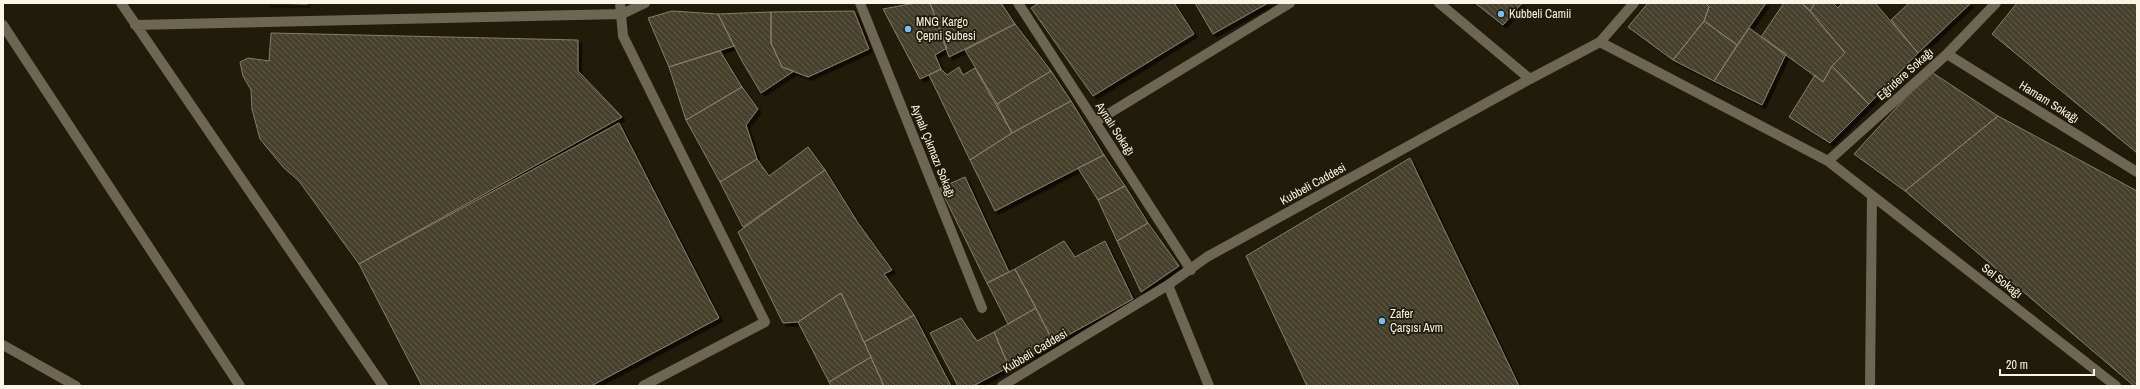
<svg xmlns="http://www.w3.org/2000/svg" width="2140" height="389" viewBox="0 0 2140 389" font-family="'Archivo Narrow',sans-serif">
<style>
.building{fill:url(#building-back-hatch);stroke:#867e69;filter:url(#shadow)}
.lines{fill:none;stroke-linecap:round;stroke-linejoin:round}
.minor{stroke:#6c6652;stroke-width:10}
.tertiary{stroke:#6c6652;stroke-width:10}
.poi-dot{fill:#74c0f6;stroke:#211b09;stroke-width:1.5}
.labels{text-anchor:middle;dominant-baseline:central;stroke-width:3.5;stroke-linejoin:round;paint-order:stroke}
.poi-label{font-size:12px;fill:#f9f5e9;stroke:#211b09;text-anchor:start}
.street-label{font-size:12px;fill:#f9f5e9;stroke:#211b09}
</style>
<defs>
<pattern id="building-back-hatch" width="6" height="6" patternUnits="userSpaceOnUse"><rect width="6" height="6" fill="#46402c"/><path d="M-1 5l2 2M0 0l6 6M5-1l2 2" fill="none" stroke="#615c4b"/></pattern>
<filter id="shadow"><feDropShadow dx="3.5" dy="3.5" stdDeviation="0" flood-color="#0009"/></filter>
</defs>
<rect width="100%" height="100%" fill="#211b09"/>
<!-- building -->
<path class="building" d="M266,3H307V4Z
M915,3H930L947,48L935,55L941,69L920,79L883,9Z
M930,3H1001L1015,24L949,57Z
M1039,3H1174L1194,34L1093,96L1031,8Z
M1195,3H1268L1213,34Z
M1475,3H1522L1503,25Z
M1648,3H1705L1709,7L1704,21L1673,60L1628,27Z
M1705,3H1766L1737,45L1704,21L1709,7Z
M1784,3H1801L1810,11L1845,53L1832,66L1823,82L1761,37Z
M1801,3H1815L1810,11Z
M1815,3H1833L1838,8L1842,3H1875L1918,53L1869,104L1832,66L1845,53L1810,11Z
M1909,3H1971L1918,53L1891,20Z
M2017,3H2137V153L1992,34Z
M672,11L718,14L734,46L669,67L648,18Z
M854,11L869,49L808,77L782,67L771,43V12Z
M771,12V43L782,67L794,71L761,93L742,61L718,14Z
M1704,21L1737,45L1714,81L1673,60Z
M1015,24L1051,71L997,104L965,50Z
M1749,28L1786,54L1762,105L1714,81Z
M271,33L578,40V71L622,117L359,264L299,181L284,168L260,139L252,109L251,90L243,76L240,62L248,58L269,61Z
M720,51L742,87L686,120L669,67Z
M1832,66L1869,104L1830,143L1789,117L1815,75L1823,82Z
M959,67L963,75L975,68L1012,133L970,160L929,75L941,69L947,75Z
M1051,71L1071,101L1012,133L997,104Z
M1930,71L1998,116L1905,191L1854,154Z
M742,87L758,109L746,125L757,159L720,182L686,120Z
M1071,101L1104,155L995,211L970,160L1012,133Z
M1998,116L2137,191V386H2134L1905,191Z
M619,123L719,318L591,386H422L359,264Z
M808,147L825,170L743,227L720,182L757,159L769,176Z
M1104,155L1125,186L1098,200L1078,168Z
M1410,158L1519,386H1307L1246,256Z
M825,170L858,223L892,270L884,274L914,315L864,342L841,293L798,322L783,323L738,232Z
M965,177L1009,272L987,283L940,188Z
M1125,186L1148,223L1117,241L1098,200Z
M1148,223L1179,266L1141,292L1117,241Z
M1064,241L1075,257L1105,241L1133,299L1054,343L1015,269Z
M1015,269L1036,308L1008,324L987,283Z
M841,293L871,357L829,382L798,322Z
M1036,308L1054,343L1009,367L994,332Z
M914,315L951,386H884L864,342Z
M961,318L977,341L994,332L1009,367L973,386H958L930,333Z
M871,357L884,386H831L829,382Z"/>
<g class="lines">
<!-- minor -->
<path class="minor" d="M121,3L383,386
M620,3L623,36L765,322L643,386
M860,3L982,308
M1018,3L1191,270
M1439,3L1530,79
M3,25L240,386
M135,25L622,14L645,3
M1600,42L1828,161L2116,386
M1947,54L2137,172
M1095,122L1290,3
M1828,161L1947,54L1996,3
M1168,285L1209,386
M1002,386L1168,285L1207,257L1530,79L1600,42L1634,3
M1870,386L1872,197"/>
<!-- tertiary -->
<path class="tertiary" d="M3,345L76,386"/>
</g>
<!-- markers -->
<g class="poi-dot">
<circle cx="1501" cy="14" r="4"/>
<circle cx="908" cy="29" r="4"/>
<circle cx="1382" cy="321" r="4"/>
</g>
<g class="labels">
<!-- poi labels -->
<g class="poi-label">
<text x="1509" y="14">Kubbeli Camii</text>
<text x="916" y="22">MNG Kargo<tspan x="916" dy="14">Çepni Şubesi</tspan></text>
<text x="1390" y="314">Zafer<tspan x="1390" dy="14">Çarşısı Avm</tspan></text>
</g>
<!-- street labels -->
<g class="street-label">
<text transform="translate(1905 74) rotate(-42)">Eğridere Sokağı</text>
<text transform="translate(2049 102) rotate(32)">Hamam Sokağı</text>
<text transform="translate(1115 129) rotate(57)">Aynalı Sokağı</text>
<text transform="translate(933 151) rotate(68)">Aynalı Çıkmazı Sokağı</text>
<text transform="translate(1313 184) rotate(-29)">Kubbeli Caddesi</text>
<text transform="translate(2002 281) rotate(38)">Sel Sokağı</text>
<text transform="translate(1035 351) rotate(-31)">Kubbeli Caddesi</text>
</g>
</g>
<!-- border -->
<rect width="2140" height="389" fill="none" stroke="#f9f5e9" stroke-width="8"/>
<!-- scale -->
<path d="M2000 369v6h94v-6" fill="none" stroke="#f9f5e9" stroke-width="2"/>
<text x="2006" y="369" font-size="12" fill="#f9f5e9" stroke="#211b09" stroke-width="3" paint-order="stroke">20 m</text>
</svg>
